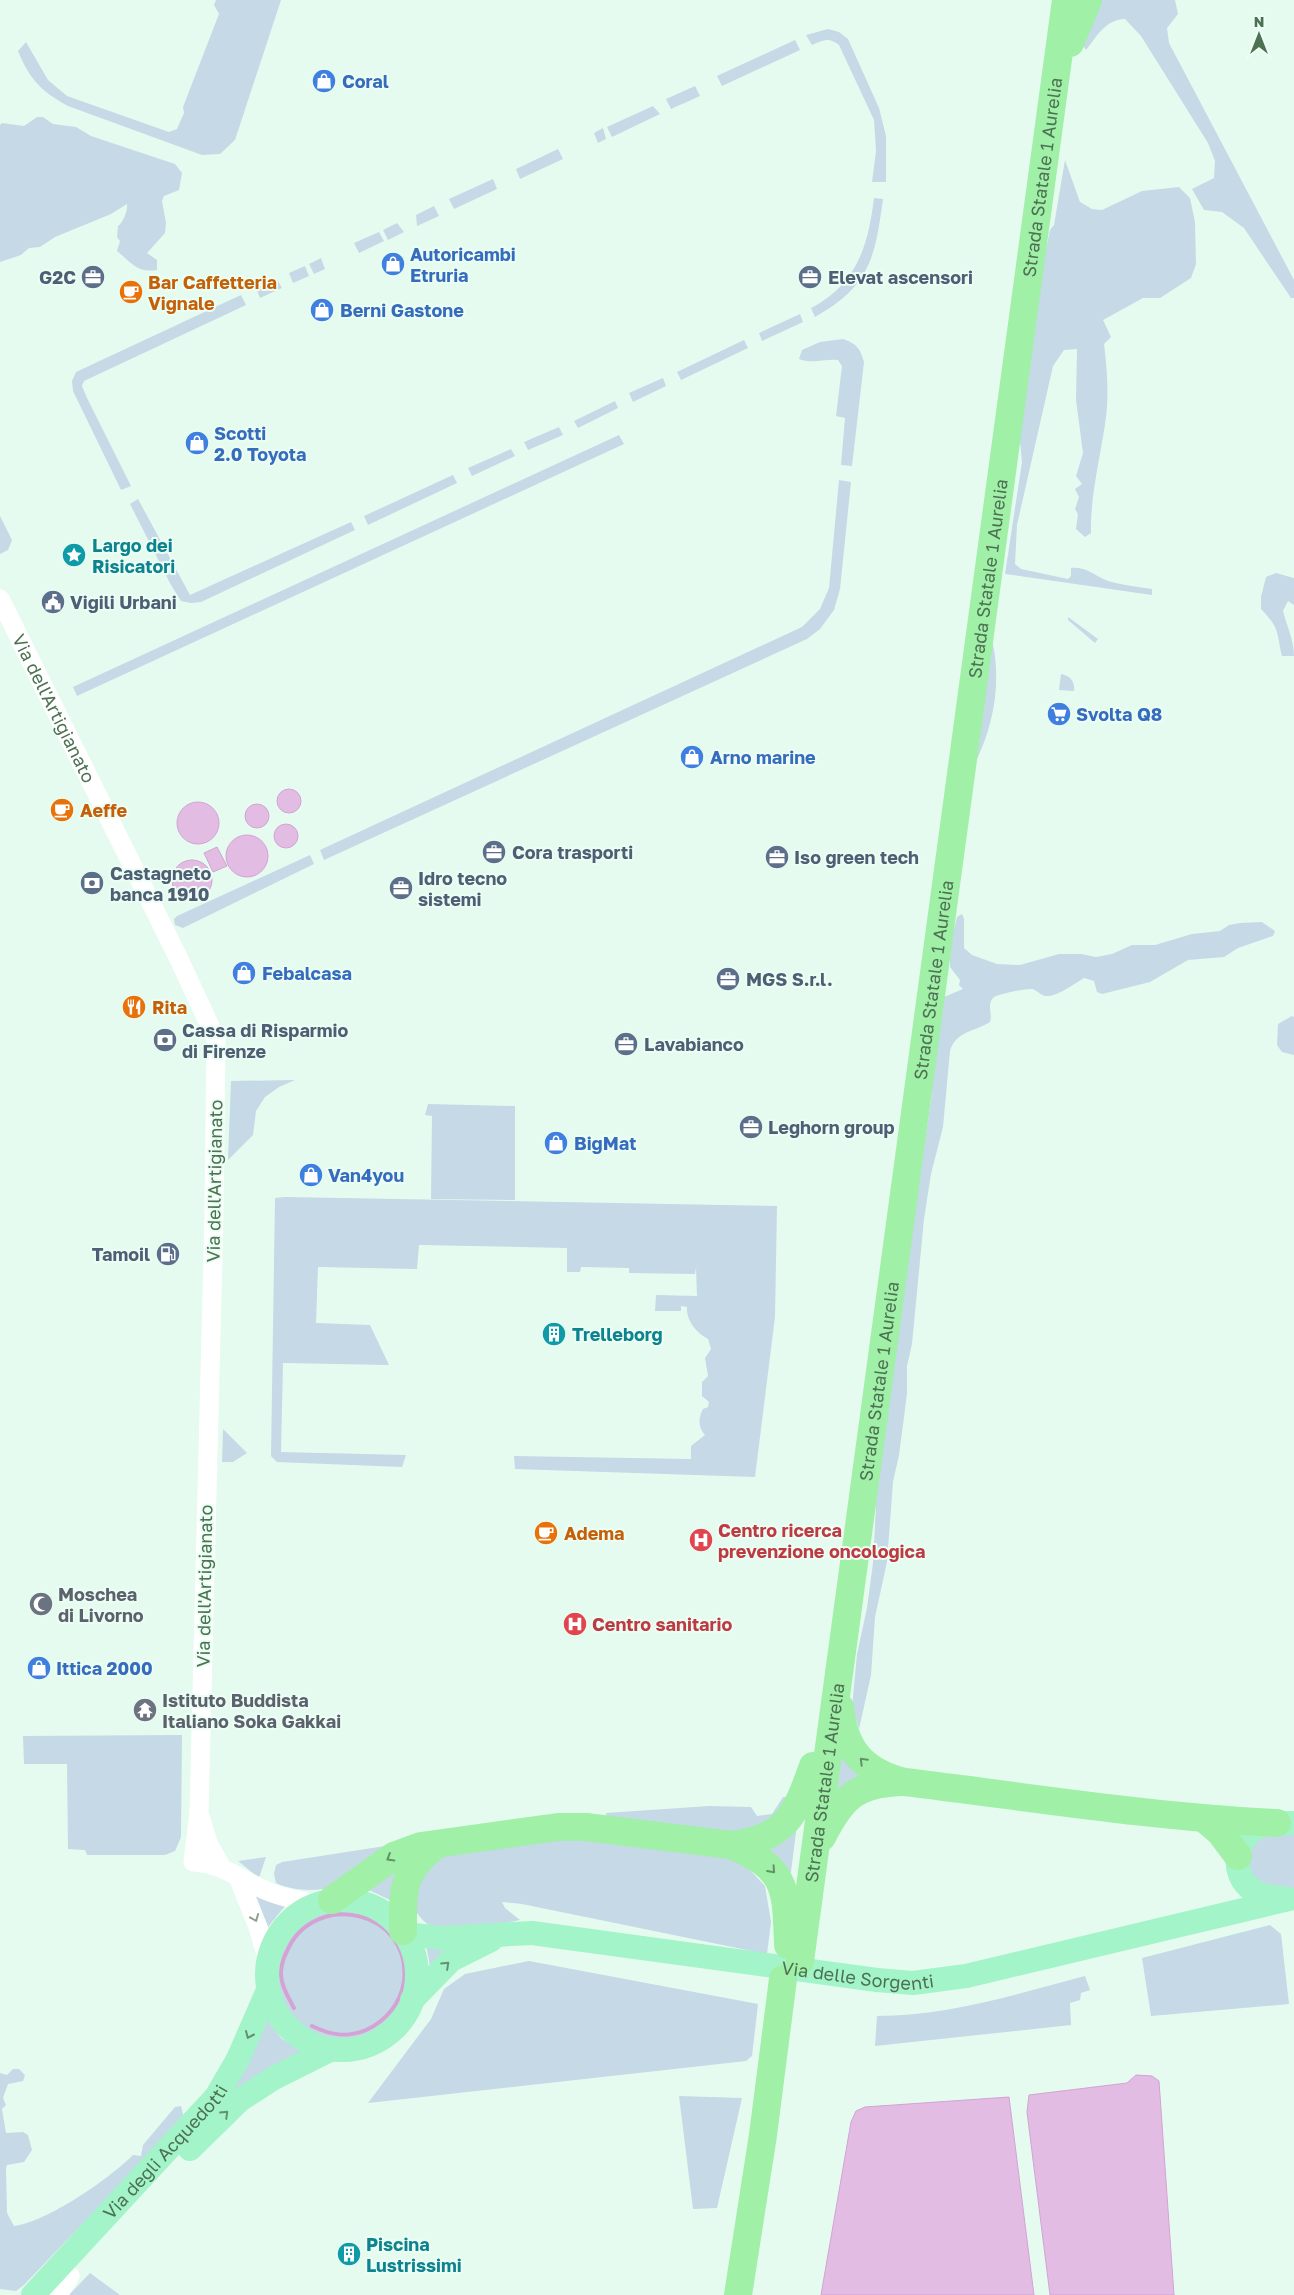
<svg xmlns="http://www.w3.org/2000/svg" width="1294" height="2295" viewBox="0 0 1294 2295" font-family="'Golos Text',sans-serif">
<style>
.green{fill:#c5d9e7}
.water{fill:#e2bce3;stroke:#d3a3d4}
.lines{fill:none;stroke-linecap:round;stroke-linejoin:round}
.stream{stroke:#d3a3d4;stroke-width:4}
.minor{stroke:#fff;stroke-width:19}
.major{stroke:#a3f4c8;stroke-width:24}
.highway{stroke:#a1f0a8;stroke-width:28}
.oneway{stroke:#629268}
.oneway2{stroke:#8ba38f}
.oneway3{stroke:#629270}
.labels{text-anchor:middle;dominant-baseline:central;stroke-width:4;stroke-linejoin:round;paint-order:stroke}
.shop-label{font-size:18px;font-weight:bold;fill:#366cbe;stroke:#ecfef3;text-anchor:start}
.street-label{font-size:18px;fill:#4d7253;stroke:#ecfef3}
.service-label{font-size:18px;font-weight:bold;fill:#4e5e75;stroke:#ecfef3;text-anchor:start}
.food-label{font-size:18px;font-weight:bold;fill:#c56008;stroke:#ecfef3;text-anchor:start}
.culture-label{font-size:18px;font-weight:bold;fill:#0d838f;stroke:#ecfef3;text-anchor:start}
.health-label{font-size:18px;font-weight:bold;fill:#be3a42;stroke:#ecfef3;text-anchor:start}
.worship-label{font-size:18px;font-weight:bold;fill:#5b616d;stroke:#ecfef3;text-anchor:start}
</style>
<rect width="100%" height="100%" fill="#e6fbef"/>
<!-- green -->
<path class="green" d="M216,0H281L235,140L220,154L202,155L68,106C41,91 30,80 18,51L26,42L48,80L67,96L169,132L177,129L184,113L183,107L219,14L214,5Z
M1098,0H1175L1178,14L1167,28L1169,43L1294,280V298H1291L1244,228L1222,212L1204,210L1192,189L1214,178L1215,161L1208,143L1141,36L1125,19C1105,20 1098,35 1086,50L1079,40Z
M828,29L839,32L848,39L879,108L886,136V182H872L876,151L874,120L839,45C829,37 823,40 812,45L806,35Z
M795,40L800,50L722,86L717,76Z
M695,86L700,96L671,109L666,99Z
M653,106L660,114L612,137L607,127Z
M37,117H43L53,124L76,127L91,136L175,164L182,173L179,190L164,196L162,201L166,223L165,233L147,253L157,260V270C136,273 131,262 117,251L120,241L117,237L118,226C123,223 128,210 127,204L111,214L55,237L40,247L29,248L21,255L0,262V125L2,123L24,126Z
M603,128L606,139L598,143L594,133Z
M558,149L563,159L520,179L516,169Z
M1065,160L1080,202L1092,209L1102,210L1142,191L1179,187L1190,198L1195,222L1196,264L1191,278L1160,298H1143L1103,320L1111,337L1104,344C1107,368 1109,393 1106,417C1101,456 1090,494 1091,533L1085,537L1076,529L1078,514L1075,509L1079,497L1075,489L1082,484L1076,476L1083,453L1076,400L1077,349L1064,350L1053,366L1017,525L1015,564L1021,569L1068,579L1071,576V568C1087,566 1096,577 1108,581C1122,585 1138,587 1152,589V595L1005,574L1022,462L1019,431L1033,311L1050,230L1054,225Z
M493,179L497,189L454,209L449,199Z
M874,198L883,199C875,258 870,286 815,317L811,308C857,284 868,246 874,198Z
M434,206L439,216L417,226L416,215Z
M397,223L404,232L388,240L383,230Z
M379,232L384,241L359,253L354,243Z
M321,258L325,269L314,274L309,264Z
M305,266L309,276L293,283L289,273Z
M277,279L282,288L260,298L256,288Z
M241,295L246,305L84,381L82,386L87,398L131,486L121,490L73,391L72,381L76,372Z
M800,314L803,322L762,341L759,333Z
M843,339C857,344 860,348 864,362L852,466L841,465L845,418L836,416L842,366L838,360C824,359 811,364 799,359L802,350L820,342Z
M744,340L748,348L681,380L677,372Z
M663,378L666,386L633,402L629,393Z
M615,401L618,408L578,428L574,421Z
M559,427L563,435L528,450L524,442Z
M619,435L624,444L77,696L73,687Z
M511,449L515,456L472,476L468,468Z
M453,475L457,483L368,525L364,516Z
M839,480L851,482L840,589L834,610L820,629L807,639L324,860L320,850L802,627L820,609L829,588Z
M138,499L190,595L351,522L355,530L201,602L191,603L181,601L171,585L130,504Z
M0,516L12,540L8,550L0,554Z
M1276,573L1294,578V605L1288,601L1283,611C1287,627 1294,640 1294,656H1282C1276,630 1280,629 1261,609V597L1266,577Z
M1068,617L1098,639L1095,643L1068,620Z
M991,636C1002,677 995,723 976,761Z
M1061,674C1071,676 1075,682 1074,691L1059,690Z
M310,855L314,864L183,928L175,925L174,919L177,916Z
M962,914L964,919V948L972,955L997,964L1020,965L1059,954H1081L1096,957L1112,954L1132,945H1155L1192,934L1220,931L1229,925L1240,923L1262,922L1275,931L1273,936L1238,948L1224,957L1188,960L1150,982L1102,994L1097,992L1094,981L1084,978C1074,984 1061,994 1049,996C1041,997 1039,991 1032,989C1027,988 998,994 994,997C986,1004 993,1014 990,1022C974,1032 956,1031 950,1051L943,1127L931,1174L924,1219L912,1344L907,1366V1394L899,1455L893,1482L887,1562L875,1617L871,1675L859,1729L852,1707L857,1654L867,1608L873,1563L876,1507L874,1496L932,1093L933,1046L944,997L963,989L959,985L960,980L950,967V945L957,917Z
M1292,1016L1294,1017V1055L1282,1052L1277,1045L1278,1024Z
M295,1080L279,1087L265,1097L256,1111L253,1135L228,1160L231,1081Z
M428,1104L515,1106V1200L431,1199L432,1116L425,1115Z
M285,1197L777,1206L775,1317L755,1477L515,1469L514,1456L691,1459V1446L705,1435C698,1427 698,1419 703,1409L708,1407L709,1402L702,1396V1382L708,1376L705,1358L711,1349L708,1339C697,1333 686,1321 687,1307L681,1306V1311H655L656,1295L697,1296L696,1267L695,1274L629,1273V1268L581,1267L580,1272H567V1248L419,1245L417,1269L318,1267L316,1323L370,1325L389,1365L283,1363L281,1452L406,1455L402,1467L277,1462L271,1456L275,1198Z
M223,1429L247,1453L233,1462H222Z
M182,1735L181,1837L175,1851L165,1855H87L85,1850L68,1849L67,1764H24L23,1736Z
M837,1745L869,1772L836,1796Z
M783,1797H794L760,1835L606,1820V1813L709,1806L751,1807L757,1816L772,1814Z
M795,1830L796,1832L790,1880L759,1848Z
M1266,1834L1294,1835V1888L1283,1891L1249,1879L1248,1848Z
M570,1837L738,1857L765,1886L771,1922L767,1954L522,1904L502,1902L505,1908L520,1920C503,1924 449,1934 434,1928C425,1924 419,1916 414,1909L417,1878L436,1857Z
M411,1842L324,1889C307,1891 291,1890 276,1883L274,1874L276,1865L282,1862Z
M408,1856L392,1901L369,1890Z
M266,1857L259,1878L238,1861Z
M250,1894L285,1906L268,1927Z
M277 1974a65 65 0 1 1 130 0a65 65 0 1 1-130 0Z
M1270,1925L1281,1934L1289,2004L1151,2016L1142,1958Z
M426,1945H465L431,1971Z
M529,1961L758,2004L752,2056L746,2061L368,2103L431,2019L444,1989L465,1974Z
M1085,1976L1090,1990L1081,1993L1080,2000L1070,2003L1071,2025L875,2046L877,2016C948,2016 1017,1994 1085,1976Z
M264,2015L281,2038L306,2055L212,2112Z
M13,2069H19L25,2075L23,2081L8,2084L3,2098L6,2105L2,2109L6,2133L23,2132L28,2135L32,2150L24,2162L7,2165L6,2168L7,2213L14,2226C47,2222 109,2179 133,2155L141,2156L143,2145L175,2107L181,2106L184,2118L24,2285L16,2291L0,2289V2073L7,2075Z
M679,2096L742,2098L717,2208L693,2209Z
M90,2273L120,2295H69Z"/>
<!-- water -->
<path class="water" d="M277 801a12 12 0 1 1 24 0a12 12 0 1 1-24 0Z
M177 823a21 21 0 1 1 42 0a21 21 0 1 1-42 0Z
M245 816a12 12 0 1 1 24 0a12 12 0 1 1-24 0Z
M274 836a12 12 0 1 1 24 0a12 12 0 1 1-24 0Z
M226 856a21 21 0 1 1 42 0a21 21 0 1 1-42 0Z
M217,847L227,866L213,872L204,853Z
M172 880a20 20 0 1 1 40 0a20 20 0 1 1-40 0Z
M1136,2075L1152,2076L1159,2081L1174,2295H1050L1027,2112L1029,2095L1127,2083Z
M1009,2097L1034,2295H821L851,2122L856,2111L865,2107Z"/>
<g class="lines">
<!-- stream -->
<path class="stream" d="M294,2008C288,1997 281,1985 281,1973C281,1966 284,1957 287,1951C314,1889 412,1910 404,1981C401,2003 386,2021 366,2030C347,2038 330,2035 312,2026"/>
<!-- minor -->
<g class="minor">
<path id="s1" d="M0,599L177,955L216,1039L214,1215L199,1812L193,1862C222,1863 241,1880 267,1891C282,1898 300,1900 316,1904"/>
<path d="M201,1819L208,1843L221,1866"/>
<path d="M238,1877L258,1927L268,1961"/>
<path d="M58,2295L70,2276"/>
</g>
<!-- major -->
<g class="major">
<path d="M1282,1898C1273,1897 1264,1897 1256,1892C1232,1880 1232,1846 1253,1830C1264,1822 1281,1823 1294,1823"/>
<circle cx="342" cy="1975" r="75"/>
<path id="s2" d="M405,1934L442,1938L532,1933L877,1980L913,1983L966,1976L1289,1899"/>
<path d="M412,2000L451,1960L491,1940"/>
<path d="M190,2149L240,2100L274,2078L332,2049"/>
<path id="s3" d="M33,2295L216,2097L238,2059L268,1990"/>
</g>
<!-- highway -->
<g class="highway">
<path d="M1070,43L1088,0"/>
<path d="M840,1707C844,1750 864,1772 905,1782C1029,1797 1152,1817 1277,1823"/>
<path d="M1206,1820L1220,1832L1238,1856"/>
<path d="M822,1837C842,1798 855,1784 901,1782"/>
<path d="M731,1845C788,1869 786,1889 788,1945"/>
<path d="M332,1900L394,1856L421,1846L558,1827H586L731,1845C786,1839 796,1814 813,1766"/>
<path d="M403,1931C403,1890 401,1872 436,1845"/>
<path id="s4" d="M800,1961L1066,0"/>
<path d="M738,2295L763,2135L783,1979"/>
</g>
</g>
<!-- one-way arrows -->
<defs><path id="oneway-chevron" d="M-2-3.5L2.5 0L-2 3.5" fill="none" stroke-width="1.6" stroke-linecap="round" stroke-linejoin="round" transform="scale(1.25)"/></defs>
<g class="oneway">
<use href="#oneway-chevron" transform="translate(863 1761) rotate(-135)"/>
<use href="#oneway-chevron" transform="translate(390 1858) rotate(149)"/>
<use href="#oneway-chevron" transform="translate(772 1870) rotate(48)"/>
</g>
<use class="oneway2" href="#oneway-chevron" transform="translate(255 1918) rotate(68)"/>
<g class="oneway3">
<use href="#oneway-chevron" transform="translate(446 1965) rotate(-43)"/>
<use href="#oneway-chevron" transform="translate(249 2035) rotate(114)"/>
<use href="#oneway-chevron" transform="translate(225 2114) rotate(-44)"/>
</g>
<!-- icons -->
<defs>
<g id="shop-disc" transform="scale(1.25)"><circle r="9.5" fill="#3f7fe0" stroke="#ecfef3"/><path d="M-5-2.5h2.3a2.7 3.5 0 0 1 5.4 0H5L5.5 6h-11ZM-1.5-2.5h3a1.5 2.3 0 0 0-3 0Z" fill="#fff"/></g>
<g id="office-disc" transform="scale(1.25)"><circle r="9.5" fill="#5c6f8a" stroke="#ecfef3"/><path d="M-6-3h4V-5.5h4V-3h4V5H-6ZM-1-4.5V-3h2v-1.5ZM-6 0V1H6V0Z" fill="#fff"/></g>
<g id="cafe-disc" transform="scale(1.25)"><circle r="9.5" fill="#e8710a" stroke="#ecfef3"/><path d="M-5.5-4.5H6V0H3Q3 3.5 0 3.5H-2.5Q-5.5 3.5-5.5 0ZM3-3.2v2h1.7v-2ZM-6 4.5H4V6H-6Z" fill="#fff"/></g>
<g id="sight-disc" transform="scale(1.25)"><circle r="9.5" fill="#0f9aa8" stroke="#ecfef3"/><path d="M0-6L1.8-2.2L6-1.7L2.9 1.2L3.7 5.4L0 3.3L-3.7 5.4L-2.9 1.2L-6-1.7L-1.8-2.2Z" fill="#fff"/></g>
<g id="civic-disc" transform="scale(1.25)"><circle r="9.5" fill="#5c6f8a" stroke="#ecfef3"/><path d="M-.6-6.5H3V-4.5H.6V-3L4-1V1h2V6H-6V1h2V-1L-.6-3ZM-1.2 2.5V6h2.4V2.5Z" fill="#fff"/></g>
<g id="supermarket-disc" transform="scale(1.25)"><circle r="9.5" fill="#3f7fe0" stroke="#ecfef3"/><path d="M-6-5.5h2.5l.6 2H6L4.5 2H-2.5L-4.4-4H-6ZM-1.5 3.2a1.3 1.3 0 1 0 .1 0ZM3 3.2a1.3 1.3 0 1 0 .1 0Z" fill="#fff"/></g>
<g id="bank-disc" transform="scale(1.25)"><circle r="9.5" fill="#5c6f8a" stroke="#ecfef3"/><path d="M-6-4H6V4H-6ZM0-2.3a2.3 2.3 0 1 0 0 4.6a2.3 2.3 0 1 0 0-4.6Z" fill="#fff"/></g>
<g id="restaurant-disc" transform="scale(1.25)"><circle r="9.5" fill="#e8710a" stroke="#ecfef3"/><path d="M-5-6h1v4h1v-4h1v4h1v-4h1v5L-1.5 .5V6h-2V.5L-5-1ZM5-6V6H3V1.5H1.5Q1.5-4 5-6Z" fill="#fff"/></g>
<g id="fuel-disc" transform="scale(1.25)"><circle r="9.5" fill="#5c6f8a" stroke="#ecfef3"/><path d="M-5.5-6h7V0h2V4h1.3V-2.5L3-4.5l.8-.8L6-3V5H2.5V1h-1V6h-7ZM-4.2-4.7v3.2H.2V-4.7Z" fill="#fff"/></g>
<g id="building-disc" transform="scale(1.25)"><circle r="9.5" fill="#0f9aa8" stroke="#ecfef3"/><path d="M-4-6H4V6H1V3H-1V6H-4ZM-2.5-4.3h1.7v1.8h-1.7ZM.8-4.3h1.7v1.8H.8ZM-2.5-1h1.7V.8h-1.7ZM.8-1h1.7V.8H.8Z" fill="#fff"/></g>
<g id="hospital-disc" transform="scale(1.25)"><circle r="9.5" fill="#e0444e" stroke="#ecfef3"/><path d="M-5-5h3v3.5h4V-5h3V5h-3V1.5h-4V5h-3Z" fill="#fff"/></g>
<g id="mosque-disc" transform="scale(1.25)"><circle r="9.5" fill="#6b7280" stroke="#ecfef3"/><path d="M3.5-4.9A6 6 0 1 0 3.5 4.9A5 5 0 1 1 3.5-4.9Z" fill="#fff"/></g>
<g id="temple-disc" transform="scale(1.25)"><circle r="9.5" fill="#6b7280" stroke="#ecfef3"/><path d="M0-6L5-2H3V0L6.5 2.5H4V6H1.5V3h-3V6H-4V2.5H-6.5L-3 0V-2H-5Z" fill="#fff"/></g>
</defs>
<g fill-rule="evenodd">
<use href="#shop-disc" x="324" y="81"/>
<use href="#shop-disc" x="393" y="264"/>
<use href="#office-disc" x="93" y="277"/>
<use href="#office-disc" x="810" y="277"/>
<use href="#cafe-disc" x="131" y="292"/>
<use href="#shop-disc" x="322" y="310"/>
<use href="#shop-disc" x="197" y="443"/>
<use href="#sight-disc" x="74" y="555"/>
<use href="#civic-disc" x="53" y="602"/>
<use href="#supermarket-disc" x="1059" y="714"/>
<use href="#shop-disc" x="692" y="757"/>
<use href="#cafe-disc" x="62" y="810"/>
<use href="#office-disc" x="494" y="852"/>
<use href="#office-disc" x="777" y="857"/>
<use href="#bank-disc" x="92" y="883"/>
<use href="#office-disc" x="401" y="888"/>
<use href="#shop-disc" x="244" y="973"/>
<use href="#office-disc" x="728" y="979"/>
<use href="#restaurant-disc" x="134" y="1007"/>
<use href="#bank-disc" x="165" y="1040"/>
<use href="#office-disc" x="626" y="1044"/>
<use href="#office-disc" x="751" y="1127"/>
<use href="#shop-disc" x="556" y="1143"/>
<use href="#shop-disc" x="311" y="1175"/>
<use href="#fuel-disc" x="168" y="1254"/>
<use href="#building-disc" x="554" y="1334"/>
<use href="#cafe-disc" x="546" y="1533"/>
<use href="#hospital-disc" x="701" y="1540"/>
<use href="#mosque-disc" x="41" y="1604"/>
<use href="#hospital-disc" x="575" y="1624"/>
<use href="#shop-disc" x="39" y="1668"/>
<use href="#temple-disc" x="145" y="1710"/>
<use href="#building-disc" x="349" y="2254"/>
</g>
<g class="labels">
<!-- shop labels -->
<g class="shop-label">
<text x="342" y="81">Coral</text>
<text x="410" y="254">Autoricambi<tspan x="410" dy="21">Etruria</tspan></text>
<text x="340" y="310">Berni Gastone</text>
<text x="214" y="433">Scotti<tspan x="214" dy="21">2.0 Toyota</tspan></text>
<text x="1076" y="714">Svolta Q8</text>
<text x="710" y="757">Arno marine</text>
<text x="262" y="973">Febalcasa</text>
<text x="574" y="1143">BigMat</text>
<text x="328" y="1175">Van4you</text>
<text x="56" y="1668">Ittica 2000</text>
</g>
<!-- street labels -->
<g class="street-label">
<text stroke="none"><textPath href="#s4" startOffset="1800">Strada Statale 1 Aurelia</textPath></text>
<text stroke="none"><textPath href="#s4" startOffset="1395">Strada Statale 1 Aurelia</textPath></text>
<text stroke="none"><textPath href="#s1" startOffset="122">Via dell'Artigianato</textPath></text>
<text stroke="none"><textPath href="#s4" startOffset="990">Strada Statale 1 Aurelia</textPath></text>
<text transform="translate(214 1181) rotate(-89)">Via dell'Artigianato</text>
<text stroke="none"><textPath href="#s4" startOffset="585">Strada Statale 1 Aurelia</textPath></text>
<text transform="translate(204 1586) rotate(-89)">Via dell'Artigianato</text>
<text stroke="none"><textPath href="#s4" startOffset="180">Strada Statale 1 Aurelia</textPath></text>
<text stroke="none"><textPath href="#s2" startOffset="456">Via delle Sorgenti</textPath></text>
<text stroke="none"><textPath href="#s3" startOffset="195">Via degli Acquedotti</textPath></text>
</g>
<!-- service labels -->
<g class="service-label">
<text x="76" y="277" text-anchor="end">G2C</text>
<text x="828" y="277">Elevat ascensori</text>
<text x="70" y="602">Vigili Urbani</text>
<text x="512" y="852">Cora trasporti</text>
<text x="794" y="857">Iso green tech</text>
<text x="110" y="873">Castagneto<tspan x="110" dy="21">banca 1910</tspan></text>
<text x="418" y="878">Idro tecno<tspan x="418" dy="21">sistemi</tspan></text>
<text x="746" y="979">MGS S.r.l.</text>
<text x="182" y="1030">Cassa di Risparmio<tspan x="182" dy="21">di Firenze</tspan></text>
<text x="644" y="1044">Lavabianco</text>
<text x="768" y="1127">Leghorn group</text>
<text x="150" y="1254" text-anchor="end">Tamoil</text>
</g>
<!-- food labels -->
<g class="food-label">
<text x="148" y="282">Bar Caffetteria<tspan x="148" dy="21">Vignale</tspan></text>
<text x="80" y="810">Aeffe</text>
<text x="152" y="1007">Rita</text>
<text x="564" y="1533">Adema</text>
</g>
<!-- culture labels -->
<g class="culture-label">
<text x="92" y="545">Largo dei<tspan x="92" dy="21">Risicatori</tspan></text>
<text x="572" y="1334">Trelleborg</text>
<text x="366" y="2244">Piscina<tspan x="366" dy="21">Lustrissimi</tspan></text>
</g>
<!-- health labels -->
<g class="health-label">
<text x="718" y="1530">Centro ricerca<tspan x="718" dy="21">prevenzione oncologica</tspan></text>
<text x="592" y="1624">Centro sanitario</text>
</g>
<!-- worship labels -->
<g class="worship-label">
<text x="58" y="1594">Moschea<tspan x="58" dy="21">di Livorno</tspan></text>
<text x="162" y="1700">Istituto Buddista<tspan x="162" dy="21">Italiano Soka Gakkai</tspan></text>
</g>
</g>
<!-- north arrow -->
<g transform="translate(1259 35)" stroke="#ecfef3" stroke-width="4" paint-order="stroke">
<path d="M0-4L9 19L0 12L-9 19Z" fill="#4d7253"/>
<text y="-8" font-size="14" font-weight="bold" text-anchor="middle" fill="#4d7253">N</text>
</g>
</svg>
